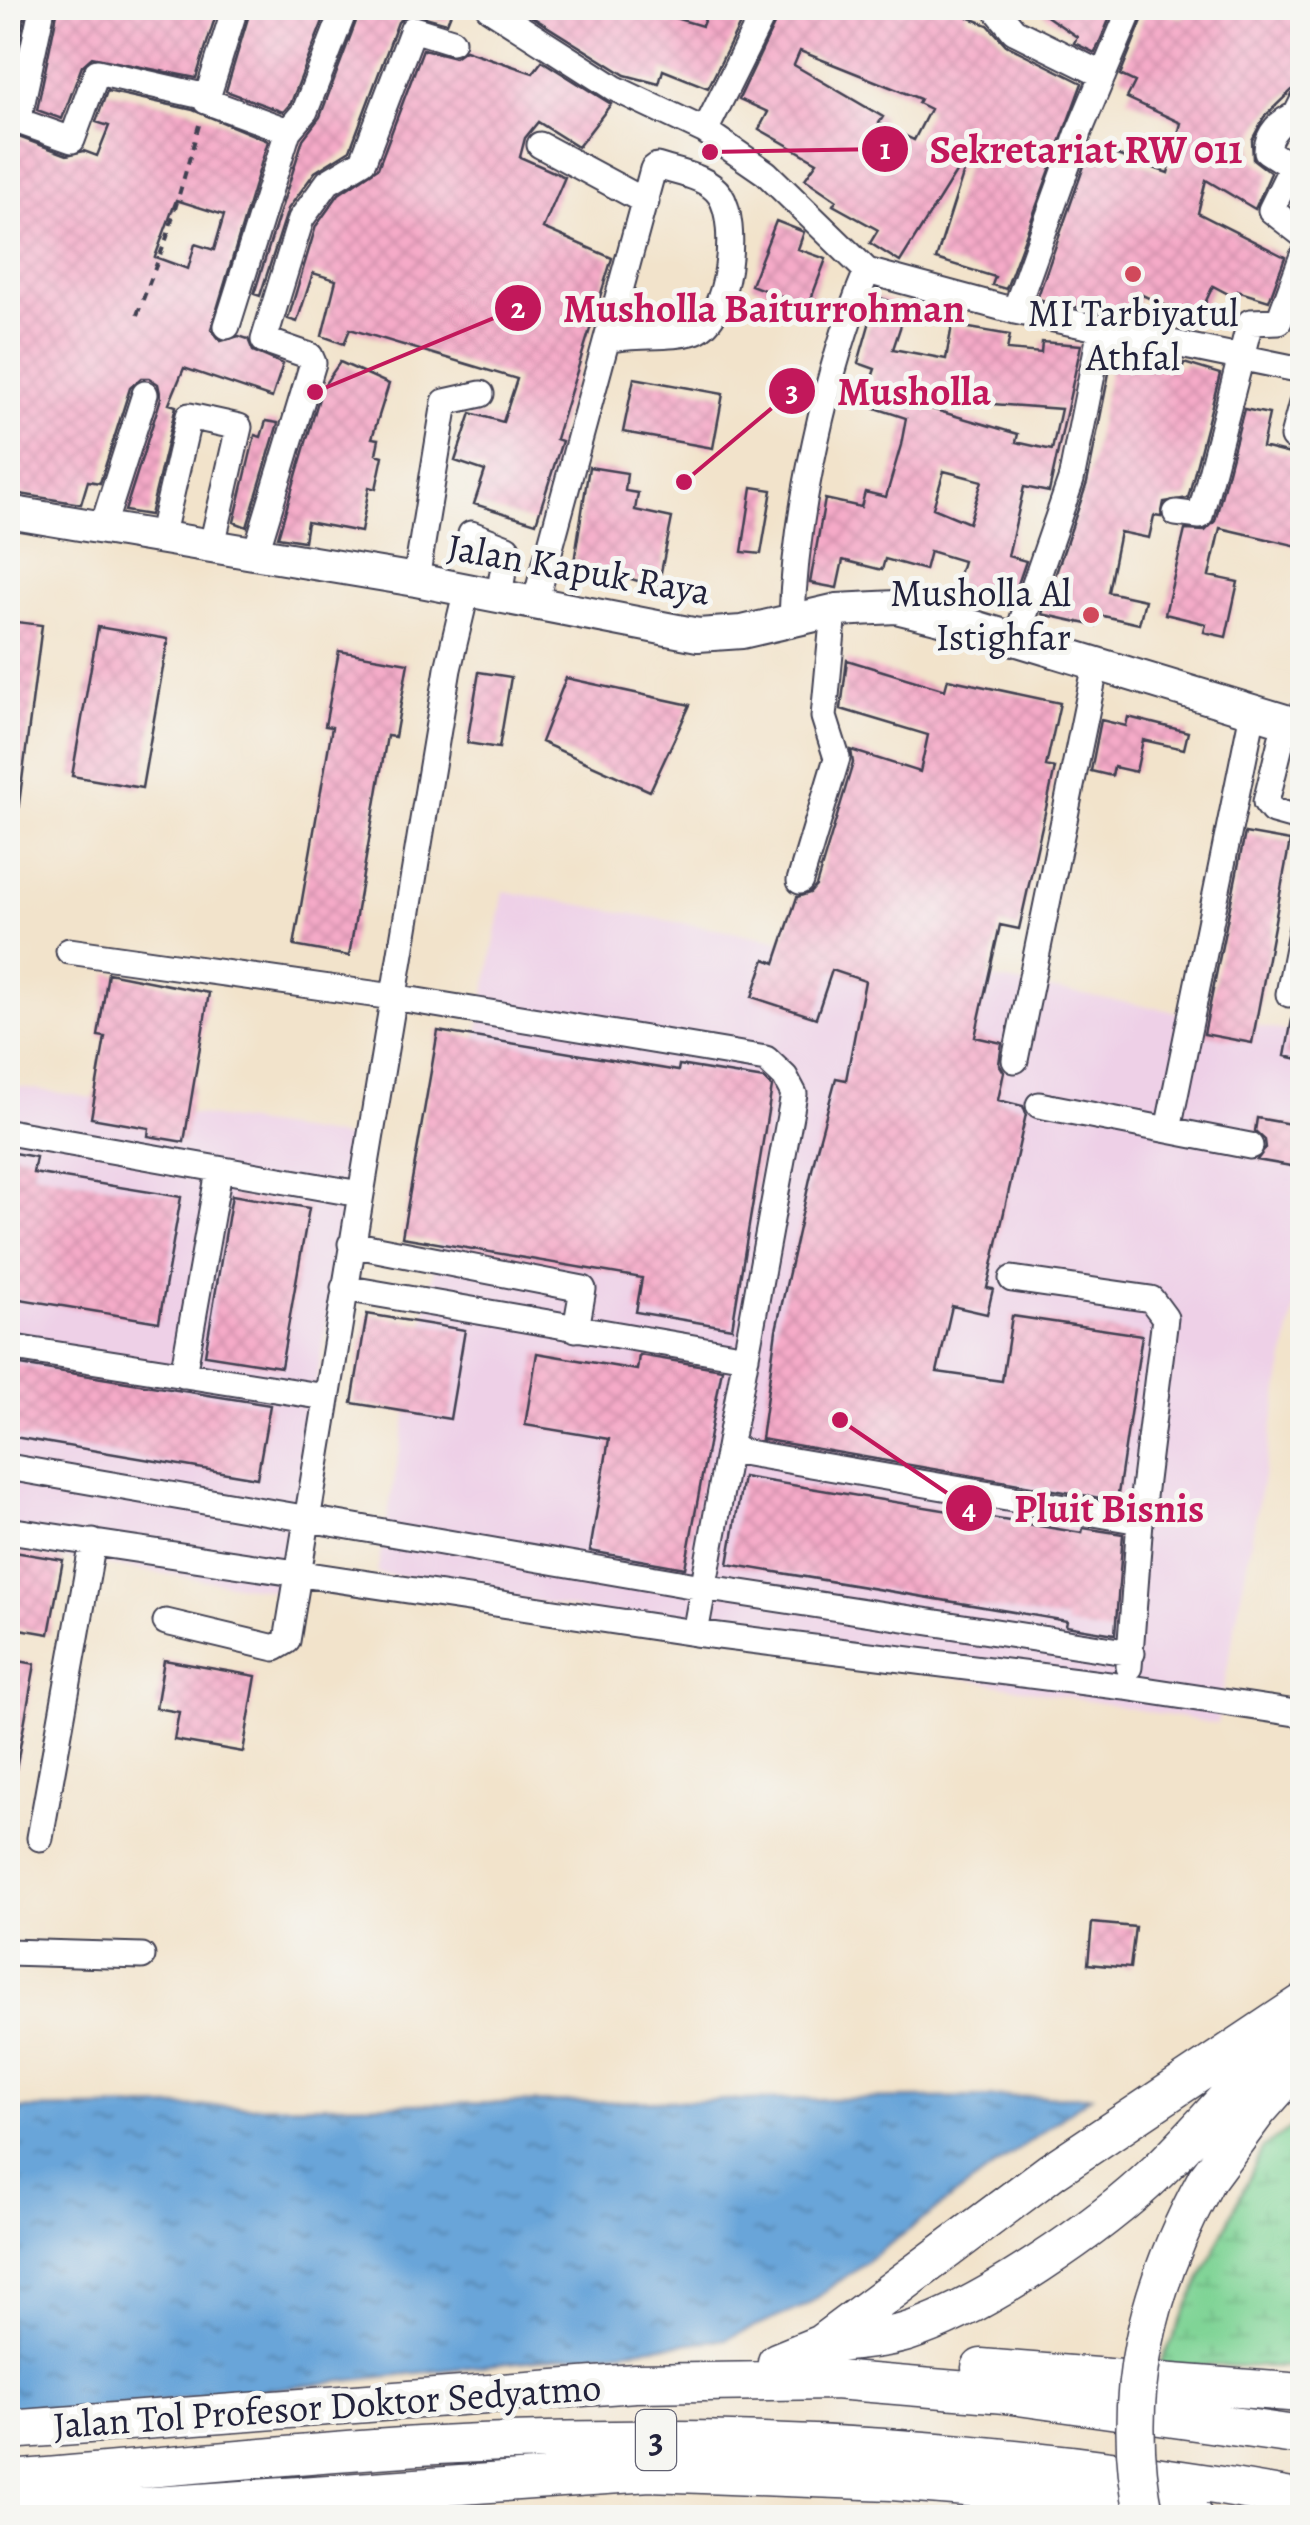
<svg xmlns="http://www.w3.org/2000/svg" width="1310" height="2525" viewBox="0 0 1310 2525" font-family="Alegreya,serif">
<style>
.built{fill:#eed0e7}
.wetland{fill:url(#wetland-marsh);stroke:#517b68;stroke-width:2.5}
.water{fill:url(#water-ripples);stroke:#46648a;stroke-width:2.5}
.building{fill:url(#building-cross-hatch);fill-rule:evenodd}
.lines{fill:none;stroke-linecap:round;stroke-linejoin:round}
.minor-casing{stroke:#413f51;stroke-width:29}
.major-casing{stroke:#413f51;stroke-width:36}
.highway-casing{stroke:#413f51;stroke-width:41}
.path{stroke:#413f51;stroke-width:4;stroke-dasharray:8 8;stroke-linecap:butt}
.minor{stroke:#fff;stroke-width:25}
.major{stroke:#fff;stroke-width:32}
.highway{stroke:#fff;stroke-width:38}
.highway-bridge-casing{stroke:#413f51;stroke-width:41;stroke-linecap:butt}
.highway-bridge{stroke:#fff;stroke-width:38}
.poi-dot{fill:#d1495b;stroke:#f6f6f2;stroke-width:4}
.labels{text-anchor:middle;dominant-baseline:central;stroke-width:10;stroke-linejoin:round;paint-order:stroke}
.shield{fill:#f6f6f2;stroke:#626272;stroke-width:2.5}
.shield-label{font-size:35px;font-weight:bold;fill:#22223b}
.poi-label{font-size:38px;fill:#22223b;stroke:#f6f6f2}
.street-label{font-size:38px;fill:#22223b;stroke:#f6f6f2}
.leader{fill:none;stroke:#c2185b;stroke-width:4}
.callout-dot{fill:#c2185b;stroke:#f6f6f2;stroke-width:4}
.mark-label{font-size:30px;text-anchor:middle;font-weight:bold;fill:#fff}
.callout-label{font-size:40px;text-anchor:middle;font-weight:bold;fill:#c2185b;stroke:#f6f6f2;stroke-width:10;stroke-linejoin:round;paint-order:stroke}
</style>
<defs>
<pattern id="wetland-marsh" width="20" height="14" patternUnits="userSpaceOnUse" patternTransform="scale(2.5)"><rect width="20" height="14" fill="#80d496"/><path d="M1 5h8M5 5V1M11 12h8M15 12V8" fill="none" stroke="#6eb682"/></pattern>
<pattern id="water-ripples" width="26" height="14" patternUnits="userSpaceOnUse" patternTransform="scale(2.5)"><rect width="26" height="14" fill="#69a5d9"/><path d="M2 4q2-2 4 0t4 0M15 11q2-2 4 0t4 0" fill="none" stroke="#5686b1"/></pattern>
<pattern id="building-cross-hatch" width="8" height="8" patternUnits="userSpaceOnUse" patternTransform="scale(2.5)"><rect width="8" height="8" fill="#f5aac8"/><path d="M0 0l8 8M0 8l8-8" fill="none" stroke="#d292ad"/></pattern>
</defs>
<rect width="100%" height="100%" fill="#f6f6f2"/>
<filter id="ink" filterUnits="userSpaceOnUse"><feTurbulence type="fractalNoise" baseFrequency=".01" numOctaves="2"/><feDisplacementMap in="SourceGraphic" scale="20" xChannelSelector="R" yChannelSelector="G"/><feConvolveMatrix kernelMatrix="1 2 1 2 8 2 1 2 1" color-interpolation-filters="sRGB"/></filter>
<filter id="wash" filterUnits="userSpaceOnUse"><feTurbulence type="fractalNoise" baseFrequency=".0048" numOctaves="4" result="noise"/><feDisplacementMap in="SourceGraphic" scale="40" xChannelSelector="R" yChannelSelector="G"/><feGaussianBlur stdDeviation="2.25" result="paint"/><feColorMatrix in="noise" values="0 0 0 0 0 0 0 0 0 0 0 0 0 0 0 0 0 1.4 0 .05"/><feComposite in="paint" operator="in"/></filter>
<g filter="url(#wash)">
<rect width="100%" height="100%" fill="#f2e3cb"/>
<!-- built -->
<path class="built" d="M504,891L1302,1034V1266L1217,1724L377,1573Z
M8,1085L356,1139L283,1592L8,1550Z"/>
<!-- wetland -->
<path class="wetland" d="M1302,2120V2367L1160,2365L1263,2148Z"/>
<!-- water -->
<path class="water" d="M1091,2096L807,2305L726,2339L8,2418V2109Z"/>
<g id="blocks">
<!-- building -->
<path class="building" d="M8,8H26L8,92Z
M58,8H218L196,78L92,57L82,66L62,119L37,110Z
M251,8H328L291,103L283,112L226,91Z
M361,8H453L447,23L411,13L398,22L350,150L315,172L288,209L260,296L254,294L303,139L320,117Z
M518,8H641L702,26L709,8H748L708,88L663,70L659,84L625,75Z
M782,8H969L965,16L988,25L1006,45L1082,83L1006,289L992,285L995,277L936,259L967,162L963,161L900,262L870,243L878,230L833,205L836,200L805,179L817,162L759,129L768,112L739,99ZM800,51L920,99L918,103L930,109L914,140L879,123L883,117L794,65Z
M1035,8H1114L1095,53L1074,43L1077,37Z
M1147,8L1182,18L1187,8H1276L1302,19V87L1292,90L1264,117L1252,140L1253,159L1271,173L1255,209L1206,180L1198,213L1285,257L1269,301L1237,291L1234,297L1213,286L1197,320L1140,294L1133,319L1037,299L1091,146L1168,173L1181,123L1127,98L1135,82L1120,75Z
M423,49L455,57L465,50L533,73L542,61L611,104L578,147L538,122L525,138L520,157L565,177L543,228L612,258L556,439L562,441L536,523L474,504L485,471L455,461L471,413L503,422L517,379L350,329L344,344L322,336L336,280L313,273L297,322L288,319L316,226L339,194L378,168Z
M107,91L193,110L268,141L211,329L221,341L239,336L248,339L253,351L283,364L272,398L184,368L169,404L176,406L150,515L125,511L161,398L158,384L149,378H141L130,388L100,483L88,481L81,504L8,492V133L67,155L84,151L97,156L109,126L96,122ZM176,200L224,215L214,250L195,244L188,269L155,257Z
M776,221L804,232L798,249L826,259L808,307L751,285Z
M877,297L907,307L893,349L946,359L952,325L1010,335L1007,350L1041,353L1042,342L1081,345L1049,492L1024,487L1008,556L1026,561L1016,590L996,585L992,599L955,588L963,561L930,551L925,570L885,559L882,570L843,560L837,588L810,583L825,499L861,507L865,492L886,497L901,445L906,418L863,404L875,369L858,363ZM926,399L1061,409L1052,450L1016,442L1018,434L925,407ZM944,471L982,481L969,523L933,508Z
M1114,348L1124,350L1123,355L1183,367L1184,363L1220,374L1188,498L1164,502L1161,517L1154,516L1149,538L1120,532L1108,592L1145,600L1139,624L1099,615L1096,626L1042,614L1087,483Z
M340,362L389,384L372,438L379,439L376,454L383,456L376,489L369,487L361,532L307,522L304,541L278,537L322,388Z
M634,378L723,394L713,448L623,432Z
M1244,409L1269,414L1262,447L1302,457V547L1220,528L1209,576L1238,582L1226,637L1204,632L1206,624L1165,614L1185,530L1205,531L1215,521Z
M266,421L278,423L247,527L234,522L255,435L261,437Z
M589,467L627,473L625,491L638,493L635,510L672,518L658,587L574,562Z
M752,487L772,490L761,554L742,552Z
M8,621L42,625L18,812L8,811Z
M98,627L168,639L142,788L72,776Z
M339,651L408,663L395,737L387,736L349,956L294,946L332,727L325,726Z
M847,660L945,690L948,679L1060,703L1046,766L1055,768L1019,929L1000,925L975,1037L1002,1043L999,1064L1004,1072L998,1100L1023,1106L1026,1114L987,1288L993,1289L987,1314L952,1306L937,1372L1002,1381L1012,1316L1142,1335L1117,1501L761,1439L776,1330L816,1152L836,1078L846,1080L865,981L832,970L816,1018L752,997L765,959L775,963L797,897L810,893L816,886L853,763L851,750L920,772L928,735L841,709Z
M479,672L511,677L499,748L467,743Z
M566,678L690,705L650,791L541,742Z
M1128,717L1188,732L1184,749L1143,740L1136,772L1114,767L1112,776L1091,771L1101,720L1126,726Z
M1245,833L1290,841L1252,1043L1204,1034Z
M108,973L209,993L184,1142L148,1136L149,1128L91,1118L105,1037L98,1036Z
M1294,1009H1302V1060L1285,1056Z
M438,1031L678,1071L679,1065L764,1079L772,1087L732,1328L636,1312L642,1278L402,1237Z
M1257,1118L1302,1126V1168L1257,1160L1266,1148L1265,1140L1255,1131Z
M8,1152L36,1157L33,1173L181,1197L159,1322L8,1297Z
M232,1195L309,1208L281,1367L205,1355Z
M367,1314L465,1330L450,1419L352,1403Z
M537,1353L637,1370L639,1355L722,1369L685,1568L590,1551L609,1439L525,1425Z
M8,1363L270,1405L257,1478L8,1436Z
M743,1477L1082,1533L1083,1528L1123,1534L1115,1634L1066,1626L1067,1621L728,1564Z
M8,1551L63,1560L49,1634L8,1627Z
M8,1659L35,1664L16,1769L8,1768Z
M164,1660L256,1676L243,1752L174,1740L179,1712L156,1708Z
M1092,1923L1135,1927L1130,1968L1088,1964Z"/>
</g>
</g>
<g filter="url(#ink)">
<use href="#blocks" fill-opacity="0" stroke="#413f51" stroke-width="2.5"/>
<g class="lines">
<!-- minor casing -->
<g class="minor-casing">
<path id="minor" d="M42,8L18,121L72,140L97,72L207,97
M235,8L206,101L288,131
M489,8L614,88L705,131L766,173L867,271L1015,311L1302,370
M995,8L1014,31L1103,75
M1302,103L1296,115C1281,120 1267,134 1267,151L1292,167L1271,210L1302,234
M705,131L766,8
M540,145L646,202
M1015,311L1079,132L1131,8
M227,326L288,131L305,111L345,8
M1293,437L1302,403
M1176,513L1200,516L1250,322L1279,321L1302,258
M102,529L145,394
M471,534L507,548L499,596
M161,538L189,416L239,427L212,545
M256,552L313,363L310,356L264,340L301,219L328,182L363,161L413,29L452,41
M416,580L445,402L481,394
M535,603L653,169L657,166C678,173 707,176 720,195C739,223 730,317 695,331C674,338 635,334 610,339
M792,619C795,514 826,369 867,271
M1016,639L1071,480L1101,329
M1286,721L1266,802L1273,811L1302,819
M800,881L837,758L824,717L834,611
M69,951L393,997L766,1059L785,1077L794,1094L695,1633
M1289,994L1302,927
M1015,1060L1096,664
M1039,1105L1168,1130
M8,1132L360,1194
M1250,1146L1168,1130L1253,712
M351,1244L583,1289L576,1329
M1012,1279L1151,1299L1165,1318L1140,1521L1129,1667
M344,1288L746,1357
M8,1347L326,1397
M183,1375L219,1171
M730,1450L1140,1521
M8,1467L702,1587L1132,1653
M8,1530L695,1633L1125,1687L1302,1714
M166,1622L275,1648L287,1641L448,669L467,589
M40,1838L93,1542
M8,1952L142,1956"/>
</g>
<!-- major casing -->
<g class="major-casing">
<path id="major" d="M8,512L416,580L698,635L742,632L837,610L896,607L965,624L1302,726"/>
</g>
<!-- highway casing -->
<g class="highway-casing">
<path id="highway" d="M1206,2180L1257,2111L1302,2060
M824,2344C852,2341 880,2340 907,2332C981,2309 1100,2227 1157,2172C1201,2130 1238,2082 1284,2041
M777,2362L821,2344L1052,2171L1302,2004
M981,2368L1302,2393
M8,2430L635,2383L835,2380L1005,2394L1302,2436
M8,2480C150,2469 294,2453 437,2445C729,2430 1015,2447 1302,2500
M8,2516L650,2472L892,2481L1050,2494L1194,2518"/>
</g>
<!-- path -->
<path class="path" d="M137,315L167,237L199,125"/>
<!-- minor -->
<use href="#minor" class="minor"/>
<!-- major -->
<use href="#major" class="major"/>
<!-- highway -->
<use href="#highway" class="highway"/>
<!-- highway-bridge casing -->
<g class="highway-bridge-casing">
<path id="highway-bridge" d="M1145,2518C1119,2396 1148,2286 1206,2180"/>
</g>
<!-- highway-bridge -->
<use href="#highway-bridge" class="highway-bridge"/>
</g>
</g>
<!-- markers -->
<g class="poi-dot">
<circle cx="1133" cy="274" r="10"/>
<circle cx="1091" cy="615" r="10"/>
</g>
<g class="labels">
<!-- shield labels -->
<rect class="shield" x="636" y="2410" width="40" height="60" rx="8"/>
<g class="shield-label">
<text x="656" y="2440">3</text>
</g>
<!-- poi labels -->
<g class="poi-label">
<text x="1133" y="313">MI Tarbiyatul<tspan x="1133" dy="44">Athfal</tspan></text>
<text x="1071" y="593" text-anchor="end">Musholla Al<tspan x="1071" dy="44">Istighfar</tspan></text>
</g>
<!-- street labels -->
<g class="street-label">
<text transform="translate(579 569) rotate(10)">Jalan Kapuk Raya</text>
<text transform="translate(327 2406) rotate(-4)">Jalan Tol Profesor Doktor Sedyatmo</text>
</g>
</g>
<!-- callouts -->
<path class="leader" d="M710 152L885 149M315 392L518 308M684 482L792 391M840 1420L969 1508"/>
<g class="callout-dot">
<circle cx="710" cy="152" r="10"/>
<circle cx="315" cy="392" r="10"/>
<circle cx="684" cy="482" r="10"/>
<circle cx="840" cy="1420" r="10"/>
<circle cx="885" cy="149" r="25"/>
<circle cx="518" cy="308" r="25"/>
<circle cx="792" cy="391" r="25"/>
<circle cx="969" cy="1508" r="25"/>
</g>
<g class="mark-label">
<text x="885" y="159">1</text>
<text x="518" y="318">2</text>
<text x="792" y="401">3</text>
<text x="969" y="1519">4</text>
</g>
<g class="callout-label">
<text x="1086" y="163">Sekretariat RW 011</text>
<text x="764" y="322">Musholla Baiturrohman</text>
<text x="914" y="405">Musholla</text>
<text x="1109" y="1522">Pluit Bisnis</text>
</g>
<!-- margin -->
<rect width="1310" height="2525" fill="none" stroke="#f6f6f2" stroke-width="40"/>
</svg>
